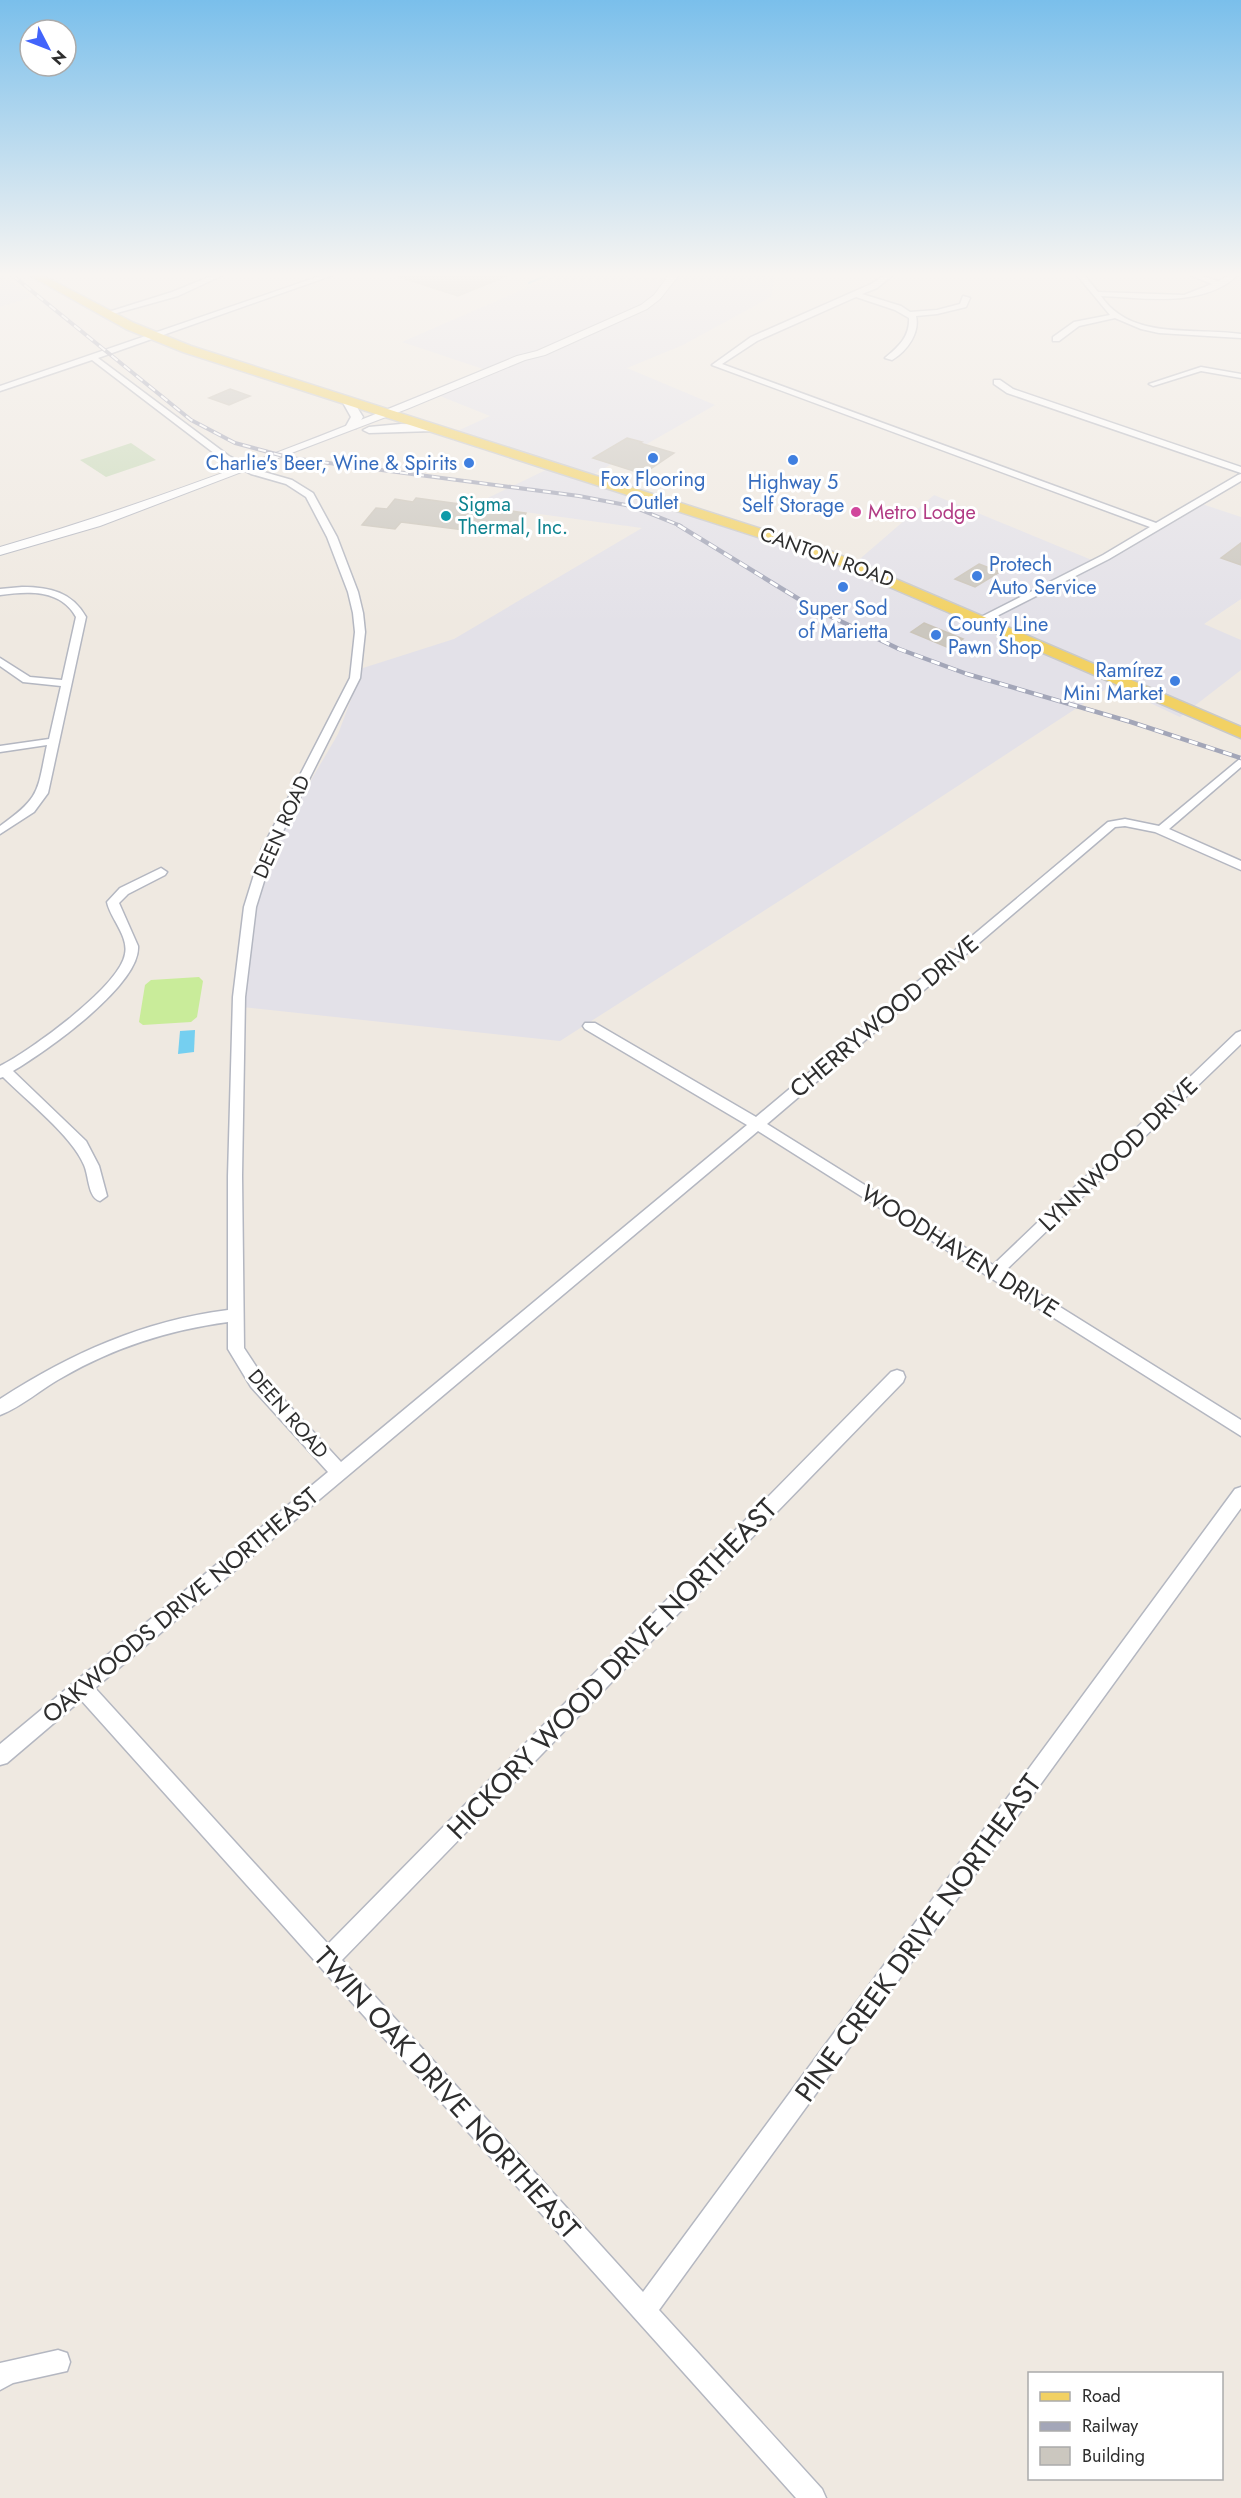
<svg xmlns="http://www.w3.org/2000/svg" width="1241" height="2498" viewBox="0 0 1241 2498" font-family="Jost,sans-serif">
<style>
.industrial{fill:#e3e1e8}
.cemetery{fill:#c8d9b8}
.pitch{fill:#c9ec9a}
.water{fill:#75cff0}
.lines{fill:none;stroke-linecap:round;stroke-linejoin:round}
.stream{stroke:#75cff0;stroke-width:2}
.building{fill:#cbc7bf;stroke:#cbc5ba;stroke-width:1.5}
.minor-casing{stroke:#b4b7c1;stroke-width:3}
.tertiary-casing{stroke:#b4b7c1;stroke-width:2}
.secondary-casing{stroke:#b4b7c1;stroke-width:3}
.primary-casing{stroke:#c9c9c9;stroke-width:3}
.minor{fill:#fff;fill-rule:evenodd}
.tertiary{fill:#fff;fill-rule:evenodd}
.secondary{fill:#fff;fill-rule:evenodd}
.primary{fill:#f2d163;fill-rule:evenodd}
.rail-far1-casing{stroke:#a3a6b8;stroke-width:4}
.rail-casing{stroke:#a3a6b8;stroke-width:4.5}
.rail-far1{stroke:#fff;stroke-width:2;stroke-dasharray:8;stroke-linecap:butt}
.rail{stroke:#fff;stroke-width:3;stroke-dasharray:9;stroke-linecap:butt}
.shop-dot{fill:#3f7fe0;stroke:#fff;stroke-width:2}
.hotel-dot{fill:#d1479c;stroke:#fff;stroke-width:2}
.culture-dot{fill:#0f9aa8;stroke:#fff;stroke-width:2}
.labels{text-anchor:middle;dominant-baseline:central;stroke-width:6;stroke-linejoin:round;paint-order:stroke}
.far-shop-label{font-size:20px;fill:#366cbe;stroke:#fff}
.far-culture-label{font-size:20px;fill:#0d838f;stroke:#fff;text-anchor:start}
.far-hotel-label{font-size:20px;fill:#b23c85;stroke:#fff;text-anchor:start}
.far-street-label{font-size:20px;fill:#2e2e2e;stroke:#fff}
.street-label{font-size:24px;fill:#2e2e2e;stroke:#fff}
.near-street-label{font-size:28px;fill:#2e2e2e;stroke:#fff}
</style>
<rect width="100%" height="100%" fill="#efe9e1"/>
<!-- industrial -->
<path class="industrial" d="M0,275H2L33,297L0,307Z
M556,275L669,277L670,275H775L771,297L683,345L627,368L715,405L589,477L854,564L934,495L1099,563L1120,553L1199,503L1241,517V599L1204,624L1241,640V670L1180,717L1112,685L892,829L560,1041L232,1006L268,854L338,734L363,668L454,639L642,528L473,505L550,468L451,434L490,416L440,396L495,373L402,342Z"/>
<!-- cemetery -->
<path class="cemetery" d="M131,443L156,460L106,477L80,460Z"/>
<!-- pitch -->
<path class="pitch" d="M199,977L203,981L197,1017L191,1022L143,1025L139,1022L145,985L151,980Z"/>
<!-- water -->
<path class="water" d="M195,1030L194,1052L178,1054L180,1031Z"/>
<g class="lines">
<!-- stream -->
<path class="stream" d="M529,283L547,275"/>
</g>
<!-- building -->
<path class="building" d="M399,275H509L458,296L399,277Z
M230,389L250,396L229,405L209,398Z
M627,438L642,442L640,443L674,453L643,474L593,458Z
M416,498L526,513L512,536L401,522L395,529L362,525L376,508L387,509L395,499L413,502Z
M1241,543V565L1221,558Z
M979,564L1000,572L975,587L955,579Z
M924,623L963,639L949,648L911,632Z"/>
<g class="lines">
<!-- minor casing -->
<g class="minor-casing">
<path id="minor" d="M214,275H223L178,296L106,316L102,314L172,292Z
M323,275H333L98,358L229,456L257,470L292,480L313,493L337,537L358,592L363,613L365,632L360,678L274,849L256,907L245,997L242,1176L244,1348L263,1377L341,1462L747,1125L585,1029L583,1026L585,1023H595L756,1117L1108,822L1125,819L1159,826L1241,758V767L1169,829L1241,861V870L1155,832L1125,826L1115,827L767,1124L993,1265L1236,1033L1241,1031V1044L1004,1272L1241,1420V1436L758,1131L95,1688L328,1944L891,1372L897,1370L903,1372L905,1377L903,1382L342,1960L643,2292L1235,1489L1241,1487V1508L659,2310L822,2489L826,2498H796L81,1700L7,1763L0,1765V1744L328,1472L251,1387L228,1349V1322C169,1330 115,1347 63,1377C42,1388 22,1407 0,1415V1399C71,1353 143,1321 228,1310V1176L233,997L244,907L262,849L350,678L355,632L353,613L348,592L327,537L306,497L286,484L251,474L223,460L92,360L0,391V386Z
M885,275H893L877,288L862,294L901,306L910,312L937,310L960,304L963,296L970,298L966,307L937,314L916,316C920,333 907,351 892,360L885,358C898,347 910,337 909,318L895,310L856,297L757,341L722,364L1156,523L1238,475L1241,474V481L1109,559L985,622H979V618L1103,555L1150,527L712,365L751,337L871,284Z
M1077,275H1084L1098,292L1184,295L1212,284L1190,275H1199L1218,281L1230,275H1238C1202,308 1147,298 1101,296C1131,341 1195,327 1241,334V338L1159,333L1141,329L1115,318L1079,326L1059,341H1053V337L1074,322L1110,315Z
M1201,367L1241,374V378L1201,371L1153,386L1149,384Z
M994,380H1000L1013,389L1241,467V473L1007,393L994,384Z
M22,587C50,587 72,592 86,617L48,793L34,812L0,834V826C41,797 37,792 47,745L0,752V746L49,739L61,686L23,682L0,666V658L30,677L62,680L76,617C61,589 28,591 0,595V589Z
M161,868L167,872L165,875L128,894L119,903L138,946C141,985 45,1052 13,1071L86,1141L99,1166L107,1196L100,1201C88,1198 89,1176 84,1165C72,1136 26,1100 3,1077L0,1078V1066C30,1051 120,986 125,954C129,936 110,918 107,902L120,888Z
M58,2350L67,2353L70,2362L67,2371L13,2383L0,2390V2363Z"/>
</g>
<!-- tertiary casing -->
<g class="tertiary-casing">
<path id="tertiary" d="M669,275H679L660,299L647,309L545,355L525,360L407,409L100,526L0,555V547C176,496 348,426 517,356L537,351L641,305L654,295Z"/>
</g>
<!-- secondary casing -->
<g class="secondary-casing">
<path id="secondary" d="M344,399H352L363,417L356,428L346,426L351,417L342,401Z
M401,424L433,425L439,428L433,431L369,433L363,430L369,427Z"/>
</g>
<!-- primary casing -->
<g class="primary-casing">
<path id="primary" d="M29,275H42L134,323L191,346L830,551L1241,727V738L820,557L183,352L126,329Z"/>
</g>
<!-- minor -->
<use href="#minor" class="minor"/>
<!-- tertiary -->
<use href="#tertiary" class="tertiary"/>
<!-- secondary -->
<use href="#secondary" class="secondary"/>
<!-- primary -->
<use href="#primary" class="primary"/>
<!-- rail-far1 casing -->
<g class="rail-far1-casing">
<path id="rail-far1" d="M12,275L191,420L235,443L291,458L579,496L631,506L681,526"/>
</g>
<!-- rail casing -->
<g class="rail-casing">
<path id="rail" d="M678,525L815,609L899,649L967,674L1131,722L1241,758"/>
</g>
<!-- rail-far1 -->
<use href="#rail-far1" class="rail-far1"/>
<!-- rail -->
<use href="#rail" class="rail"/>
</g>
<!-- sky -->
<linearGradient id="sky" x2="0" y2="1"><stop stop-color="#7abfeb"/><stop offset="0.44" stop-color="#f8f5f2"/><stop offset="1" stop-color="#f8f5f2" stop-opacity="0"/></linearGradient>
<rect width="1241" height="624" fill="url(#sky)"/>
<!-- markers -->
<g class="shop-dot">
<circle cx="653" cy="458" r="6"/>
<circle cx="793" cy="460" r="6"/>
<circle cx="469" cy="463" r="6"/>
<circle cx="977" cy="576" r="6"/>
<circle cx="843" cy="587" r="6"/>
<circle cx="936" cy="635" r="6"/>
<circle cx="1175" cy="681" r="6"/>
</g>
<circle class="hotel-dot" cx="856" cy="512" r="6"/>
<circle class="culture-dot" cx="446" cy="516" r="6"/>
<g class="labels">
<!-- far-shop labels -->
<g class="far-shop-label">
<text x="457" y="463" text-anchor="end">Charlie's Beer, Wine &amp; Spirits</text>
<text x="653" y="479">Fox Flooring<tspan x="653" dy="23">Outlet</tspan></text>
<text x="793" y="482">Highway 5<tspan x="793" dy="23">Self Storage</tspan></text>
<text x="989" y="564" text-anchor="start">Protech<tspan x="989" dy="23">Auto Service</tspan></text>
<text x="843" y="608">Super Sod<tspan x="843" dy="23">of Marietta</tspan></text>
<text x="948" y="624" text-anchor="start">County Line<tspan x="948" dy="23">Pawn Shop</tspan></text>
<text x="1163" y="670" text-anchor="end">Ramírez<tspan x="1163" dy="23">Mini Market</tspan></text>
</g>
<!-- far-culture labels -->
<g class="far-culture-label">
<text x="458" y="504">Sigma<tspan x="458" dy="23">Thermal, Inc.</tspan></text>
</g>
<!-- far-hotel labels -->
<g class="far-hotel-label">
<text x="868" y="512">Metro Lodge</text>
</g>
<!-- far-street labels -->
<g class="far-street-label">
<text transform="translate(827 557) rotate(20)">CANTON ROAD</text>
<text transform="translate(282 827) rotate(-66)">DEEN ROAD</text>
<text transform="translate(288 1414) rotate(49)">DEEN ROAD</text>
</g>
<!-- street labels -->
<g class="street-label">
<text transform="translate(884 1016) rotate(-40)">CHERRYWOOD DRIVE</text>
<text transform="translate(1118 1154) rotate(-44)">LYNNWOOD DRIVE</text>
<text transform="translate(960 1251) rotate(32)">WOODHAVEN DRIVE</text>
<text transform="translate(180 1605) rotate(-40)">OAKWOODS DRIVE NORTHEAST</text>
</g>
<!-- near-street labels -->
<g class="near-street-label">
<text transform="translate(612 1669) rotate(-46)">HICKORY WOOD DRIVE NORTHEAST</text>
<text transform="translate(918 1938) rotate(-54)">PINE CREEK DRIVE NORTHEAST</text>
<text transform="translate(447 2093) rotate(48)">TWIN OAK DRIVE NORTHEAST</text>
</g>
</g>
<!-- legend -->
<rect x="1028" y="2372" width="195" height="108" fill="#ffffff" stroke="#ababab" stroke-width="1.5"/>
<rect x="1040" y="2392" width="30" height="9" fill="#f2d163" stroke="#ababab" stroke-width="1.5"/>
<text x="1082" y="2402" font-size="18" fill="#2e2e2e">Road</text>
<rect x="1040" y="2422" width="30" height="9" fill="#a3a6b8" stroke="#ababab" stroke-width="1.5"/>
<text x="1082" y="2432" font-size="18" fill="#2e2e2e">Railway</text>
<rect x="1040" y="2447" width="30" height="18" fill="#cbc7bf" stroke="#ababab" stroke-width="1.5"/>
<text x="1082" y="2462" font-size="18" fill="#2e2e2e">Building</text>
<!-- north arrow -->
<g transform="translate(48 48) rotate(132)"><circle r="28" fill="#ffffff" stroke="#ababab" stroke-width="1.5"/>
<path d="M0-4.5L10 22L0 15L-10 22Z" fill="#4264fb"/>
<text y="-9" font-size="16" font-weight="bold" text-anchor="middle" fill="#2e2e2e">N</text>
</g>
</svg>
